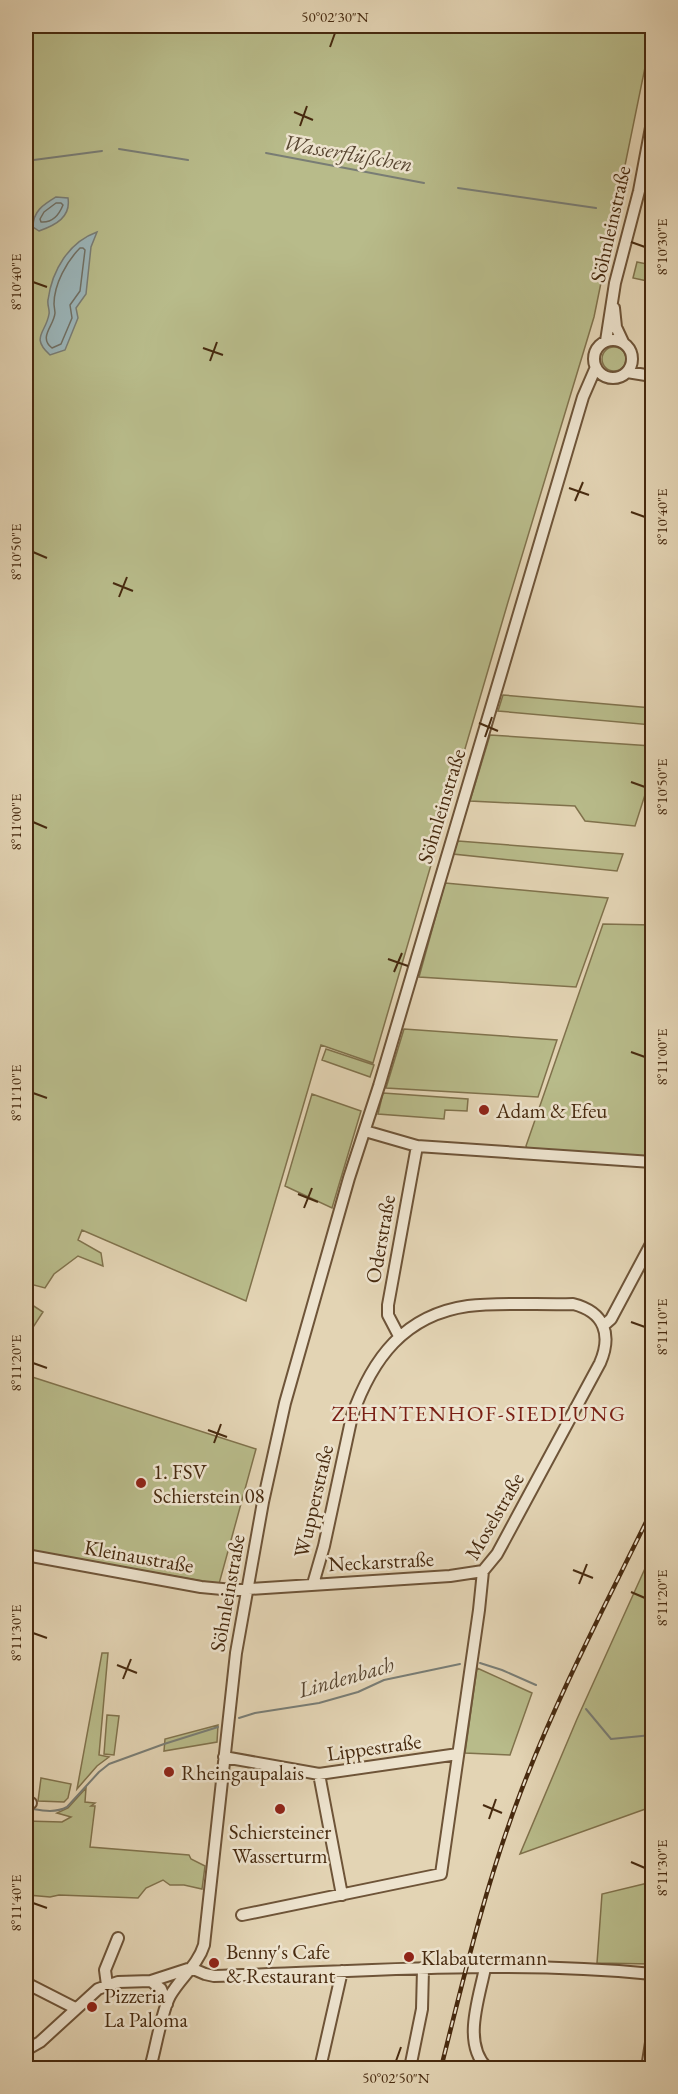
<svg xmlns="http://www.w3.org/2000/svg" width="678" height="2094" viewBox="0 0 678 2094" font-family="'EB Garamond',serif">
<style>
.green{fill:#b8bb8a;stroke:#80724c;stroke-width:1.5}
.water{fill:#9bb5b9;stroke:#797d75;stroke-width:1.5}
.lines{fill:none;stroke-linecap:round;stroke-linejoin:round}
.shore{stroke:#717064;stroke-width:1.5}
.stream{stroke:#797d75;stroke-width:2}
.minor-casing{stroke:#6e5438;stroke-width:14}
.minor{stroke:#ede3ce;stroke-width:10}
.rail-casing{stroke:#472a0f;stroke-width:4.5}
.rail{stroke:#ede3ce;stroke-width:2;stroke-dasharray:7;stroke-linecap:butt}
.ticks{fill:none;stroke:#472a0f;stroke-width:2}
.poi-dot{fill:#8f2418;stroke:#ede3ce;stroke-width:2}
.labels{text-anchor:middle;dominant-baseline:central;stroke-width:5;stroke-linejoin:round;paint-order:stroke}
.street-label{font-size:21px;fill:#472a0f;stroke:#ede3ce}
.poi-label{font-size:21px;fill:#472a0f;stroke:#ede3ce;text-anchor:start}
.water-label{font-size:22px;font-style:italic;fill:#584631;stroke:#ede3ce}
.neighbourhood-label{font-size:22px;letter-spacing:1.5px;fill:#7a1f14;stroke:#ede3ce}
.neatline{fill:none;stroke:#472a0f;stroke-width:2}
.ticks-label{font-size:15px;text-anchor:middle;fill:#472a0f}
</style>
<rect width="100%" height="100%" fill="#e3d4b4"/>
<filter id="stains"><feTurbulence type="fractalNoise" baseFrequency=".00333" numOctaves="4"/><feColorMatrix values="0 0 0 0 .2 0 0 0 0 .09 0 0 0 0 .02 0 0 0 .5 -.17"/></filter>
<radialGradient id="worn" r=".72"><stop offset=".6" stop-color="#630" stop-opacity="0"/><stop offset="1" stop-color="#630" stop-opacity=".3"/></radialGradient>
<!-- green -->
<path class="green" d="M26,26H650L649,48L594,317L508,602L373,1063L321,1045L246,1301L82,1230L78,1240L101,1253L103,1266L78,1256L54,1274L45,1288L26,1283Z
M637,262L652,265V282L633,278Z
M602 359a12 12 0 1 1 24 0a12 12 0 1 1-24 0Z
M503,695L652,708V725L498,711Z
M490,735L652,746V773L635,826L585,821L575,806L470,801Z
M458,841L623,854L617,871L453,854Z
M445,883L608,898L576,987L419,977Z
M603,924L652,925V1158L528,1150L526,1146Z
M404,1029L557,1040L538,1097L386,1088Z
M326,1049L374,1065L370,1077L322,1060Z
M383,1093L468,1099L467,1111L445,1110L444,1119L378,1114Z
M312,1094L361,1111L332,1208L285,1186Z
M26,1301L43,1312L26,1338Z
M26,1375L256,1449L219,1584L26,1550Z
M652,1553V1810L651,1807L520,1854L577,1719Z
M102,1653H108L99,1755L109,1757L97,1766L77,1789Z
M477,1668L532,1693L510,1755L465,1753Z
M107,1715L119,1716L114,1755L104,1754Z
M218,1725L217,1742L164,1751L165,1739Z
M41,1778L71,1784L68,1798L64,1802L38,1801Z
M86,1788L85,1802L95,1803L91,1806H95L90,1847L189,1855L191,1859L205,1866L202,1889L184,1885H170L163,1880L146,1888L138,1898L59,1895L50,1897L28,1895L33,1846H26V1821L62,1822L71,1817L57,1813L68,1808Z
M652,1882V1964L597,1963L602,1894Z"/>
<!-- water -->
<path class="water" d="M56,197L68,198C71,217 56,225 39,231L33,227C33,211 43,205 56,197Z
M97,232L91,247L86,294L76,308L78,318L65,350L50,355C30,337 46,333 49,314C50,310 47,305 48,300C52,270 69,242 97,232Z"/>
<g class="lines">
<!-- shore -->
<path class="shore" d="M56,203H61L63,205C59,215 52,223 41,222L40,219L44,212Z
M80,248H83L85,250L80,291L70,305L72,318L61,344L52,348C38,337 54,326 55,313C55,312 54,305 54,304C54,284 67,261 80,248Z"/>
<!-- stream -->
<path class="stream" d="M119,149L188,160
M266,153L424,183
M26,161L102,151
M458,188L596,208
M480,1663L502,1670L536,1685
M586,1709L611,1739L652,1735
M239,1718L255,1713L319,1703L358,1692L384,1680L460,1664
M26,1808C40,1810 54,1814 67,1807L99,1772L109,1764L164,1744L218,1727"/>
<!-- minor casing -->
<g class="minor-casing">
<path id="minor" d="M614,308L616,327L623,342
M594 359a19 19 0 1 1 38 0a19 19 0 1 1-38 0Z
M606,341L615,283L639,191L652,122
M627,372L652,376
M365,1131L417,1146L652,1162
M603,1326L611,1319L652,1242
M399,1336L388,1315V1305L417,1146
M26,1555L201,1587L233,1590L450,1576L483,1571
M224,1757L319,1774L458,1754
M319,1774L342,1895
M26,1803H31
M242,1915L441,1874L479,1610L483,1571L497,1554L600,1363C612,1335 605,1312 573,1304C541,1305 499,1302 468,1306C404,1315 372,1359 352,1416L324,1546L313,1584
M191,1968L205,1974L214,1976C360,1972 507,1959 652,1974
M485,1968C479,1999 462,2043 487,2068
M151,1981L161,1989L167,2004
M26,1983L75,2008
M107,1985L105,1970L118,1938
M26,2050L40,2042L98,1989L118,1982L151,1981L188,1969
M150,2068C156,2048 161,2013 170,1996C180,1978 198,1965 204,1945L236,1653L263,1502L285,1403L349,1178L379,1086L583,397L596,367
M320,2068L342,1971
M410,2068L422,2009L423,1969
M647,2068L652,2036"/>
</g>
<!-- minor -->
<use href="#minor" class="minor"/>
<!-- rail casing -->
<g class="rail-casing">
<path id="rail" d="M441,2068C464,1976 486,1883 520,1794C557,1696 606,1604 652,1510"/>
</g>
<!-- rail -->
<use href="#rail" class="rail"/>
</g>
<!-- ticks -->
<path class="ticks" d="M330,47L335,33M294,112L313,120M300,126L307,106M631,242L645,247M33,282L47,287M203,348L223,355M210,361L217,342M569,488L589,495M575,501L583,482M631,512L645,517M33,552L47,558M113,583L133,591M119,597L127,577M479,723L498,731M485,737L492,717M631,782L645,787M33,822L47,828M388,959L408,966M394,972L402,953M631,1052L645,1057M33,1093L47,1098M298,1194L318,1202M304,1208L312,1188M631,1322L645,1327M33,1363L47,1368M208,1430L227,1437M214,1443L221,1424M573,1570L593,1578M579,1584L587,1564M631,1592L645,1598M33,1633L47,1638M117,1665L137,1673M123,1679L131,1659M483,1805L502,1813M489,1819L496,1799M631,1862L645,1868M33,1903L47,1908M396,2061L401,2047"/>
<!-- markers -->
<g class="poi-dot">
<circle cx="484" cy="1110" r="6"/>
<circle cx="141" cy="1483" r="6"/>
<circle cx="169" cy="1772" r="6"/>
<circle cx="280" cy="1809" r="6"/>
<circle cx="409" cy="1957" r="6"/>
<circle cx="214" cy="1963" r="6"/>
<circle cx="92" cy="2007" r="6"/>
</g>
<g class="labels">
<!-- street labels -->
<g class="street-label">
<text transform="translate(610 224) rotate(-77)">Söhnleinstraße</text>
<text transform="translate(441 806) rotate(-73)">Söhnleinstraße</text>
<text transform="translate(380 1239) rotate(-80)">Oderstraße</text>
<text transform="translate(313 1501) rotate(-77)">Wupperstraße</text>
<text transform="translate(494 1516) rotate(-60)">Moselstraße</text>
<text transform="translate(139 1556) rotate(10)">Kleinaustraße</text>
<text transform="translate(381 1561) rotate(-3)">Neckarstraße</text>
<text transform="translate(227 1593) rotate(-80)">Söhnleinstraße</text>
<text transform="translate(374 1747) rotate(-8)">Lippestraße</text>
</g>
<!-- poi labels -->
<g class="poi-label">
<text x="496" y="1110">Adam &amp; Efeu</text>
<text x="153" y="1471">1. FSV<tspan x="153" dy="24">Schierstein 08</tspan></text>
<text x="181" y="1772">Rheingaupalais</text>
<text x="280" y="1831" text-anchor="middle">Schiersteiner<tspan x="280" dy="24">Wasserturm</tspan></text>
<text x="226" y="1951">Benny's Cafe<tspan x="226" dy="24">&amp; Restaurant</tspan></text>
<text x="421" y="1957">Klabautermann</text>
<text x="104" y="1995">Pizzeria<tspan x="104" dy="24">La Paloma</tspan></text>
</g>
<!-- water labels -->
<g class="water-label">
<text transform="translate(348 153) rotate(10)">Wasserflüßchen</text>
<text transform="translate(346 1677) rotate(-16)">Lindenbach</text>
</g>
<!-- neighbourhood labels -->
<g class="neighbourhood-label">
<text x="479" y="1413">ZEHNTENHOF-SIEDLUNG</text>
</g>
</g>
<!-- margin -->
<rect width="678" height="2094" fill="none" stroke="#e3d4b4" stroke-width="66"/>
<rect x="33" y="33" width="612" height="2028" class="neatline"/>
<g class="ticks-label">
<text x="335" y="22">50°02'30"N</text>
<text transform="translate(662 247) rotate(-90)" y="5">8°10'30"E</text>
<text transform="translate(16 282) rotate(-90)" y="5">8°10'40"E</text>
<text transform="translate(662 517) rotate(-90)" y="5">8°10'40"E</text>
<text transform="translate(16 552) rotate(-90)" y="5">8°10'50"E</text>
<text transform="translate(662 787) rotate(-90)" y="5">8°10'50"E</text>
<text transform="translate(16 822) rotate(-90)" y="5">8°11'00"E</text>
<text transform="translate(662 1057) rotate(-90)" y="5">8°11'00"E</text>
<text transform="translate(16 1093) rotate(-90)" y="5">8°11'10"E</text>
<text transform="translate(662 1327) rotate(-90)" y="5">8°11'10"E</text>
<text transform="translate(16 1363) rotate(-90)" y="5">8°11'20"E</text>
<text transform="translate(662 1598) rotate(-90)" y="5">8°11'20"E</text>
<text transform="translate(16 1633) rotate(-90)" y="5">8°11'30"E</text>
<text transform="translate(662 1868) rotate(-90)" y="5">8°11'30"E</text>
<text transform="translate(16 1903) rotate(-90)" y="5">8°11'40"E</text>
<text x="396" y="2083">50°02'50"N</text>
</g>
<rect width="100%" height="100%" filter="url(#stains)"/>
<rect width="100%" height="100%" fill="url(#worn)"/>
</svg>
